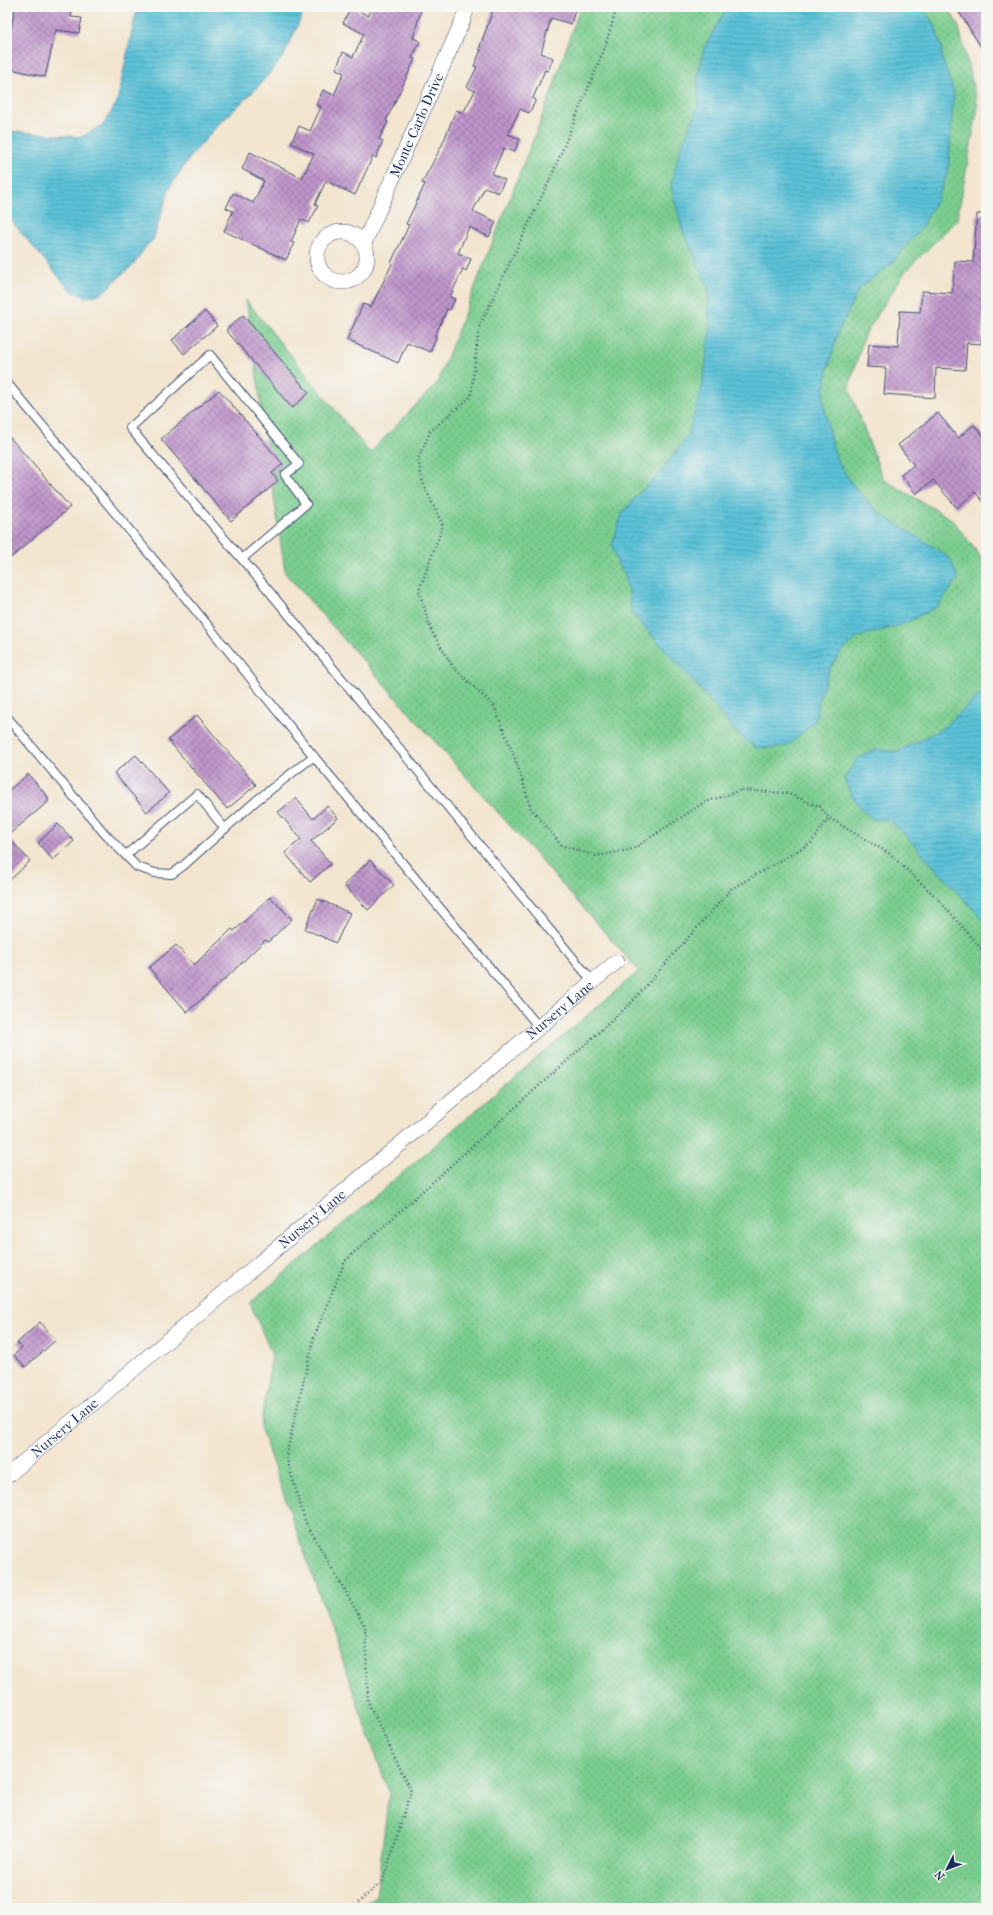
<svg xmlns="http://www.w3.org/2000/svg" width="993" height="1915" viewBox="0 0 993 1915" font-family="'IM FELL French Canon',serif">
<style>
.grass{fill:url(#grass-dots);stroke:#4c7e77}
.water{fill:url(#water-rules);stroke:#3b789b}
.building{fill:url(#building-cross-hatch)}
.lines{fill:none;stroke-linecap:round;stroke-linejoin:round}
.lane-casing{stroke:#3b4a6f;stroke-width:10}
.street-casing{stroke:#3b4a6f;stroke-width:16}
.path{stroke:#3b4a6f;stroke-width:2.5;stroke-dasharray:1 3;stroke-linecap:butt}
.lane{stroke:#fff;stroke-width:8}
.street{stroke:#fff;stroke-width:15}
.labels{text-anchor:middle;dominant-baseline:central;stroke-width:4;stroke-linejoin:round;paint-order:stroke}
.street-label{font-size:14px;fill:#1b2f5e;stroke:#f6f6f2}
</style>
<defs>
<pattern id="grass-dots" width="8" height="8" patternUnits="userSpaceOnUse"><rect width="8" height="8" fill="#7cce90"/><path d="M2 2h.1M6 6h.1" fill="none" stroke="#65a879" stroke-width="1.8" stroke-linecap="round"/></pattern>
<pattern id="water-rules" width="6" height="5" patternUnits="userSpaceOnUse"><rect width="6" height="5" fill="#5bc2d8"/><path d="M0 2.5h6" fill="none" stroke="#4a9eb2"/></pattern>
<pattern id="building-cross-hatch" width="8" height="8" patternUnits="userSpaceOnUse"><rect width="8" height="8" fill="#bf95ca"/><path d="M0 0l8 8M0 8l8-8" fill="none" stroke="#9a7aa7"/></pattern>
</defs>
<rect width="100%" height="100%" fill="#f6f6f2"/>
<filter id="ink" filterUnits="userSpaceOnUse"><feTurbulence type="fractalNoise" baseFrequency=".025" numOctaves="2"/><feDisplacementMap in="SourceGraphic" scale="8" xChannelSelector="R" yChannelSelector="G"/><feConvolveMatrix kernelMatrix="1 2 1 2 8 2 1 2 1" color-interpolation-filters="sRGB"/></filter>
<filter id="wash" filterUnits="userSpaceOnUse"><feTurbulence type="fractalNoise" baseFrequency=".012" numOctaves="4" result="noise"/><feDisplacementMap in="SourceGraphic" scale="16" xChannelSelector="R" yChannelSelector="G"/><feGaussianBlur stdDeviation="0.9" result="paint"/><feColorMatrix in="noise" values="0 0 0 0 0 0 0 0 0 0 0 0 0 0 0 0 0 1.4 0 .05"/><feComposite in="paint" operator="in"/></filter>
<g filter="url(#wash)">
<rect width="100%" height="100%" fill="#f3e5cf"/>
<!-- grass -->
<path class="grass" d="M580,7H948L959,27L978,107L957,220L905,272L864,336L849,388L883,479L953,520L986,564V1908H360L376,1897L389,1793L260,1427L272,1355L250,1303L639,971L285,573L246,300L370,453L437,383L549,99Z"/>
<!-- water -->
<path class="water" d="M137,7H306L284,56L257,88L219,124L191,156L170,187L153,240L146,246L134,264L101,294L86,297L70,290L7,216V131L81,137L103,125L117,102Z
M727,7H922L935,26L942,48V58L954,92L948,172L936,201L922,227L892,263L859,289L838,332L828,369L823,398L830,438L837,460L852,484L879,513L940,551L951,560L958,579L937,607L903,624L858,637L844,649L830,668L820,695L815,721L788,746L768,748L755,747L734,731L696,684L631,612L629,592L625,580V574L618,565L612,545L622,514L638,494L657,477L688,435L702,388L710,334L708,286L682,229L671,186L680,150L699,105L697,79L704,48Z
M986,689V923L903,833L888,819L873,820C859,808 851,796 844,779L857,759L876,749L897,752L943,728Z"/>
<g id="blocks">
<!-- building -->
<path class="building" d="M15,7H73L71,17L82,18L79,33L56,30L45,77L7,68V29L11,30Z
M351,7L369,16L371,7H422L413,38L420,41L412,58L415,59L386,121L388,122L379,139L383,141L376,158L373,156L355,195L326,181L315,204L318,206L309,223L301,219L291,242L294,243L286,260L224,231L233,211L226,208L233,193L253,203L264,181L242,169L250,152L302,178L314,154L291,143L299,126L310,131L321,107L316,105L323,90L334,95L344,73L336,69L343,52L353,57L364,34L343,23Z
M494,7H576L571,24L551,18L541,53L553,58L548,71L545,70L533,98L536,100L529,113L520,109L508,134L520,139L514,152L504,148L492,174L505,180L498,193L485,187L473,211L496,222L489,237L469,227L458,253L471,259L466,271L463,269L450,297L455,299L450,310L447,309L435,336L436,337L430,352L407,342L398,363L347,340L363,304L371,307L392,264L391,263L409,225L406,224L425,184L422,183L442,145L456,110L463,113L475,91L467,87L477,67L474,66L481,50L479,49Z
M956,7H986V55Z
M977,214H986V288L981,344L967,343L965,370L936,368L935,398L884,394L886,368L867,367L869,344L898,346L900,311L920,312L922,291L952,293L955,261L973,262Z
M205,311L217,326L184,354L172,340Z
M243,315L309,393L292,408L226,330Z
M219,390L283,464L272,473L278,481L231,521L161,439Z
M938,413L958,438L974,425L986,439V505L975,492L957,508L933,480L916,494L901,475L914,465L898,445Z
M7,434L70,507L7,561Z
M197,715L256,785L227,809L168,740Z
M136,755L169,793L147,812L114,773Z
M28,774L48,797V802L7,836L30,861L7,883V792Z
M296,798L313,819L327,806L338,818L311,841L331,864L310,882L285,853L301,839L278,812Z
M58,824L74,841L53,860L38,843Z
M370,860L394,885L368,910L344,885Z
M270,897L292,919L268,942L265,940L226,978L187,1012L149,968L176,945L194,965L232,929L234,931Z
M318,899L350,913L336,943L305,929Z
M40,1322L56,1340L25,1367L14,1355L22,1347L17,1343Z"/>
</g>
</g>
<g filter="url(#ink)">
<use href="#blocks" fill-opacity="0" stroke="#3b4a6f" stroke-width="1"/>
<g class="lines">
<!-- lane casing -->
<g class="lane-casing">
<path id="lane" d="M7,383L175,585L320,764L539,1027
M242,559L306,504L285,475L299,464L210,355L130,428L264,585L593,982
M7,717L105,834L137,867L155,873L172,874L183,866L257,800L314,756
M126,855L197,794L225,829"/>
</g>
<!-- street casing -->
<g class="street-casing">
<g id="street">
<circle cx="342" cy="257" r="25"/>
<path id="s1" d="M364,243L463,20L467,7"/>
<path id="s2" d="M7,1476L616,962"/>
</g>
</g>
<!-- path -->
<path class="path" d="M617,7L605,47L552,175L479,327L471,396L430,432L418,459L423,483L443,526L419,590L431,630L453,667L494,706L516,761L531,808L561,845L596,856L633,849L703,803L741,790L787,793L820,807L829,818L890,854L937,898L986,954
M352,1908L383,1881L411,1791L368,1702L365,1626L305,1521L286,1456L314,1337L345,1261L631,1003L731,889L811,843L829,818"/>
<!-- lane -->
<use href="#lane" class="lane"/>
<!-- street -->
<use href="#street" class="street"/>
</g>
</g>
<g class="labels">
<!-- street labels -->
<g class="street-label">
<text stroke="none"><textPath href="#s1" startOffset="129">Monte Carlo Drive</textPath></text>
<text stroke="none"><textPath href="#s2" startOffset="723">Nursery Lane</textPath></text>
<text stroke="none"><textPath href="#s2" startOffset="399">Nursery Lane</textPath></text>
<text stroke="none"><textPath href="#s2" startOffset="75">Nursery Lane</textPath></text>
</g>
</g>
<!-- margin -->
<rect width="993" height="1915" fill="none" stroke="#f6f6f2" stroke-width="24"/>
<!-- north arrow -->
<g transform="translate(947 1869) rotate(228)" stroke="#f6f6f2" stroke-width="3" paint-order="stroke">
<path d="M0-3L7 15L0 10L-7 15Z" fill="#1b2f5e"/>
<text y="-6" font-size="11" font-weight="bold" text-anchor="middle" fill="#1b2f5e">N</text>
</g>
</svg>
